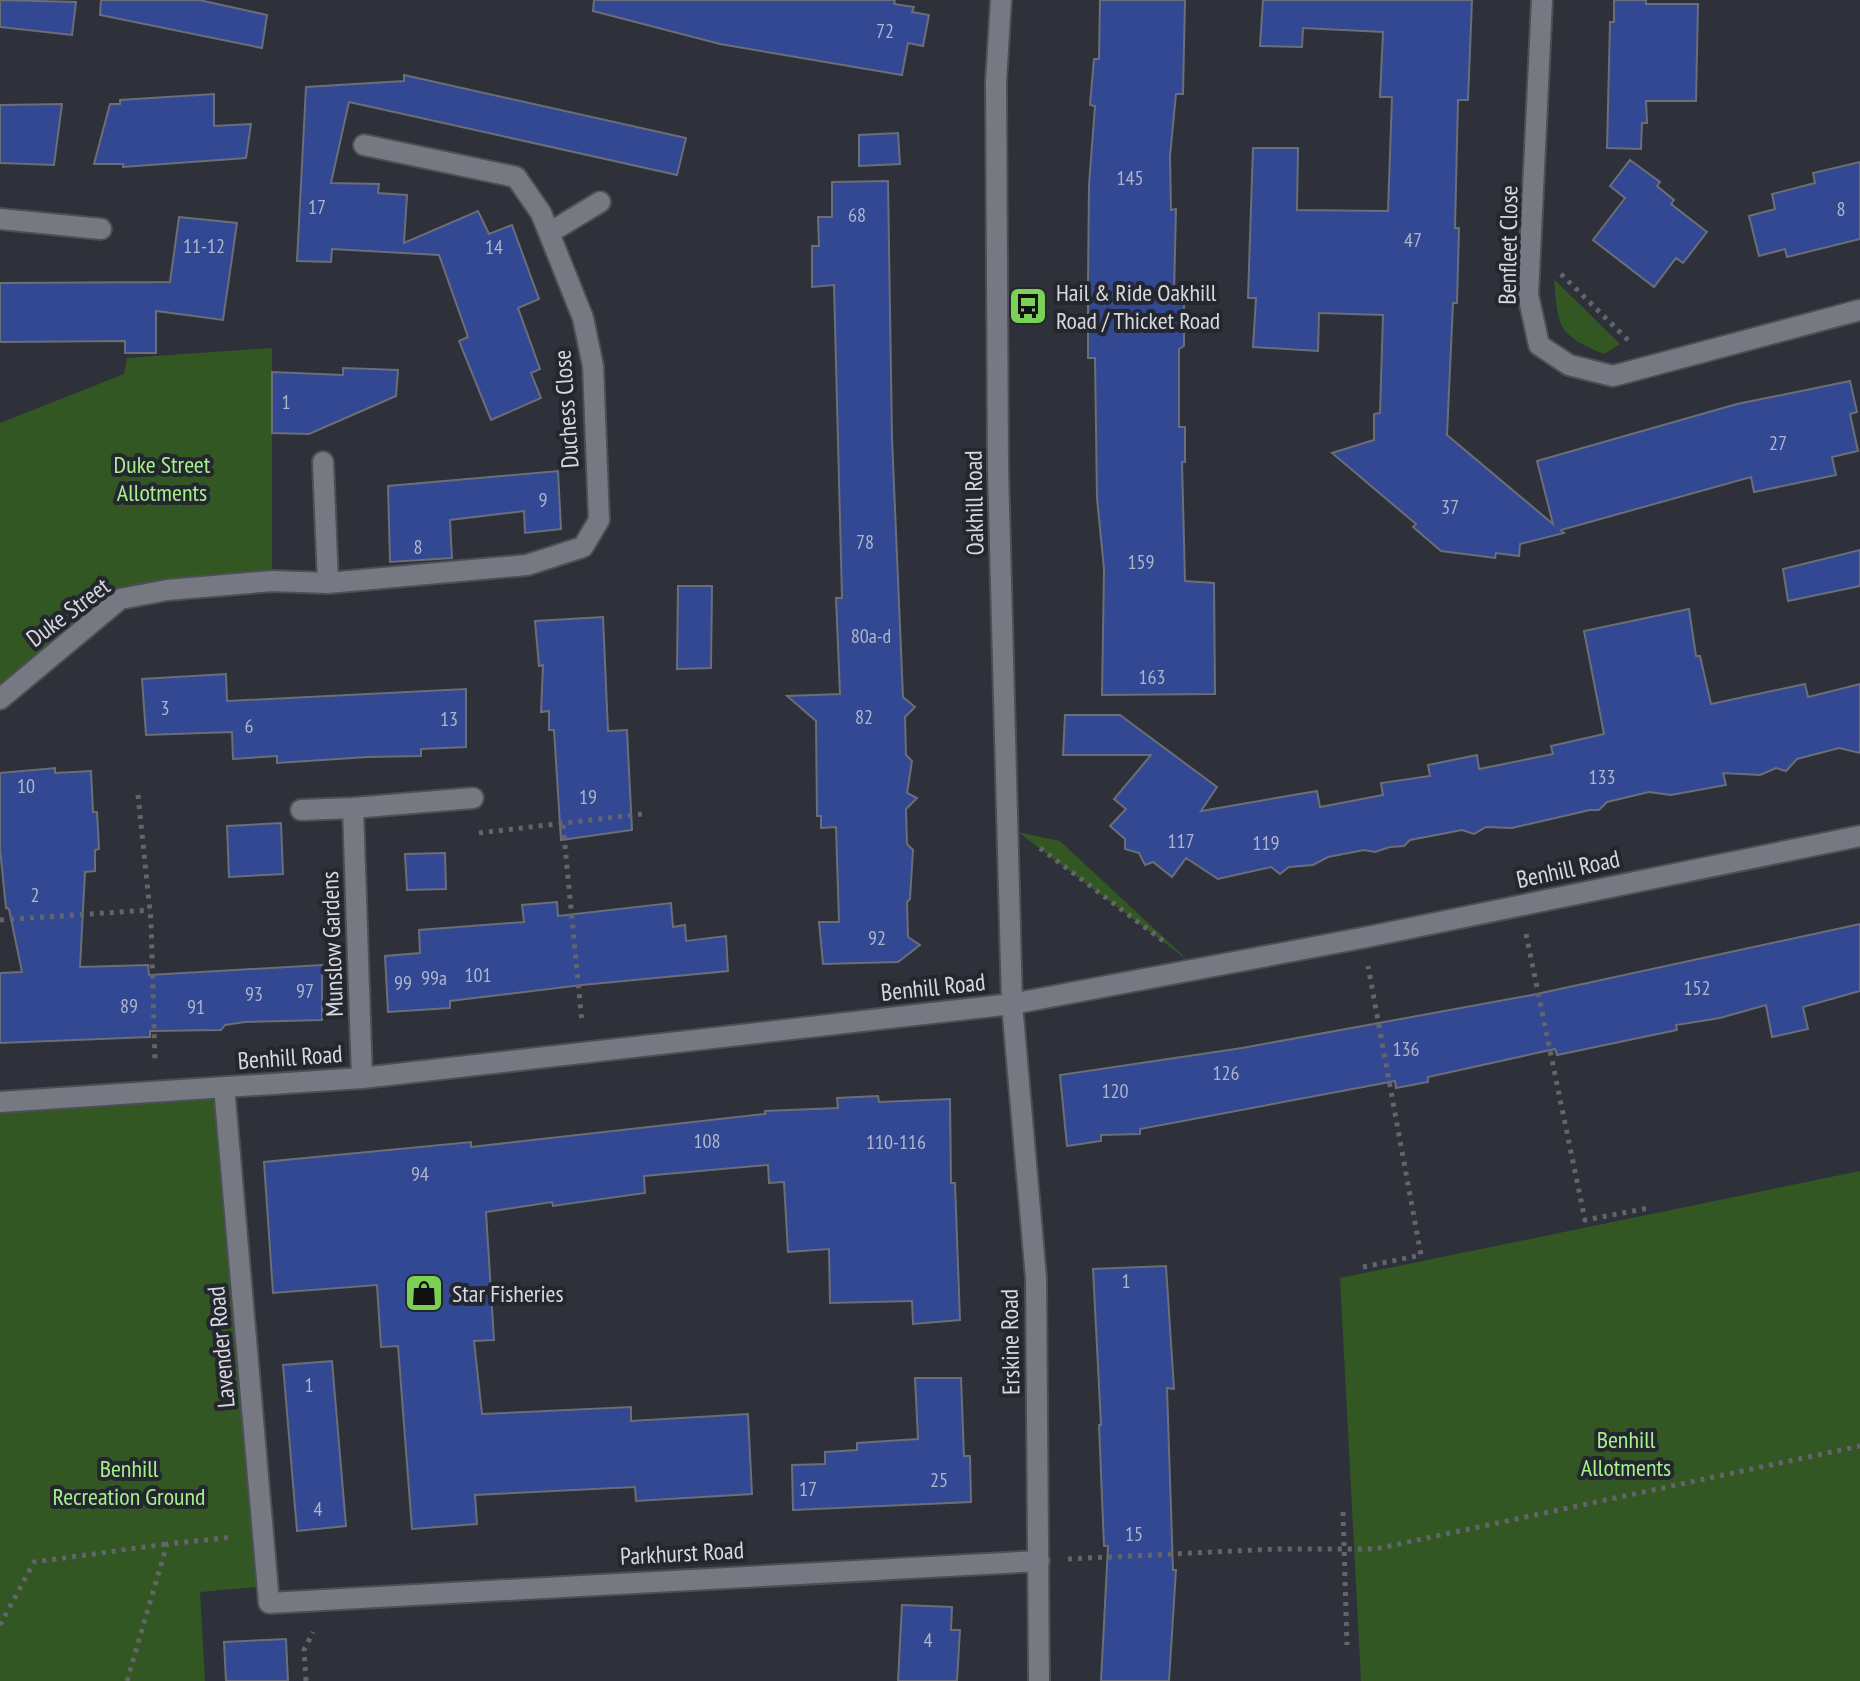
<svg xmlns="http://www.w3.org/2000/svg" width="1860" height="1681" viewBox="0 0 1860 1681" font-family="'PT Sans Narrow',sans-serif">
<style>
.green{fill:#325723}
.building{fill:#334892;stroke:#6b6e77;stroke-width:2}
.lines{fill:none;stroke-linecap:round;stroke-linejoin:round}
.minor-casing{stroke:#4c4f55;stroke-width:24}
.path{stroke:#63656c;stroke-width:5;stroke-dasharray:4 6;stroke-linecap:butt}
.minor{stroke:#767982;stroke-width:20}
.labels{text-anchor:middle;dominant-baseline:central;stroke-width:8;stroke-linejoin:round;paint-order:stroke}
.number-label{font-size:20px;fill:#aeb5cb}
.street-label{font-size:24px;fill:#d7d9de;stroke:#24272f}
.poi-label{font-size:24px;fill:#d7d9de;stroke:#24272f;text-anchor:start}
.park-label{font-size:24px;fill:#a6f18a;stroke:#24272f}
</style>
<rect width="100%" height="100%" fill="#2e3139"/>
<!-- green -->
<path class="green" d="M1554,279L1620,344L1604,354C1558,335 1558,328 1554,279Z
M272,348V581L120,599L0,699V423L124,374L127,358Z
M1018,832L1060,841L1190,962Z
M224,1087L267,1586L200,1592L205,1681H0V1102Z
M1860,1171V1681H1361L1340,1278Z"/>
<!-- building -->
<path class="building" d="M0,0L76,2L72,35L0,27Z
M101,0H199L267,15L262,48L100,15Z
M594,0H895L894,4L914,7L912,12L929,15L923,46L908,43L902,75L720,44L593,11Z
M1100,0H1185L1183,94H1176L1170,156L1171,210L1176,209L1174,294H1184V346L1179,349V427H1185V462H1182L1185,581L1214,583L1215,694L1102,695L1104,569L1097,498L1095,358H1088V285L1089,185L1095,106L1090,105L1094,59H1099Z
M1263,0H1472L1468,100H1458L1455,228H1459L1457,303H1453L1447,435L1553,524L1537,461L1737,404L1850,381L1857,412L1850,414L1858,451L1832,457L1836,475L1754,492L1751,477L1561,530L1564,533L1520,544L1519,556L1496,553L1495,558L1441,551L1413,527L1416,524L1332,453L1374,440V414L1380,413L1383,315L1319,313L1318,351L1253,347L1256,298H1248L1253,148H1298L1297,210L1388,211L1392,97H1380L1383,32L1303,28L1302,47L1260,46Z
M1614,0H1646V4H1698L1696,101H1646L1647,123H1642L1641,149L1607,148L1610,22H1614Z
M404,75L686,138L677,175L349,102L331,183L379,184L378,193L407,195L404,243L478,211L489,234L512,225L539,299L518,308L540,369L531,373L541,398L491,420L459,341L468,337L439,255L332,249L331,262L297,261L306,87L404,81Z
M214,94V126L251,124L246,158L123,167V164H94L110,104H120V100Z
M62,104L54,165L0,163V105Z
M898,133L900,164L859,166V135Z
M1630,160L1660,182L1657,186L1674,200L1671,204L1707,232L1683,263L1676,258L1654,287L1593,240L1625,198L1610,186Z
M1860,162V239L1787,257L1785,249L1759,256L1749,216L1775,209L1772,194L1815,183L1813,173Z
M888,181L892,438L903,697L915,707L905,717L906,755L912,761L907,793L917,798L906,809L907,844L913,850L910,899L907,902L908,937L920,945L898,962L823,964L819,922H839L836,827L821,828V816H817L816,721L787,696L840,694L836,598H842L834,285L812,287V246H819L818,217H832V182Z
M179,217L237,223L223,320L156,311V353H125V341L0,342V283L170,282Z
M343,368L398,370L396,396L309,434L272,433V372L343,375Z
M558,471L561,529L525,533L524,511L450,520L452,558L390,562L388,486Z
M1860,550V586L1788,601L1783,569Z
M678,586H712L711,668L677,669Z
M1689,609L1696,656H1700L1711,704L1805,684L1808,697L1860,684V753L1839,748L1797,759L1786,771L1776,768L1760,775L1723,773L1726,785L1671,795L1649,792L1607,802L1599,810H1590L1512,828L1486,827L1474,834L1462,830L1410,840L1404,846L1390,847L1375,852L1364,850L1328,857L1313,865L1289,867L1280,874L1271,867L1218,879L1186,858L1172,877L1153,862L1145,865L1139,853L1125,849V839L1110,826L1126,809L1114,799L1151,755H1063L1065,715H1120L1217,787L1201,811L1317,791L1320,807L1383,795L1381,783L1430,776L1428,765L1477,755L1479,769L1553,754L1551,746L1604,734L1584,631Z
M603,617L608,731L627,730L632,830L561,840L554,730H549V711L541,712L543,665L539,666L535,621Z
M226,674L227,701L466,689V747L421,749V756L368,757L277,763V756L233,759L232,732L146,735L142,679Z
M55,768V773L91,771L93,812H97L99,849L95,850V871L85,872L80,967L148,965L149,975L322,965V1020L245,1022L225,1025L221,1030L150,1031V1037L0,1043V973L22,972L9,909L6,908L0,849V773Z
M281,823L283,874L229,877L227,826Z
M445,853L446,889L407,890L405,854Z
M557,902L558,916L671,903L673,927L685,925L686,941L726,936L728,971L582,985L450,1001V1008L388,1012L385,956L420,953L419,930L524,922L522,905Z
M1860,924V991L1803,1007L1808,1029L1772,1037L1766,1005L1720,1018L1676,1025L1677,1030L1557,1055L1555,1049L1428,1077V1082L1396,1088L1395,1081L1140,1129V1134L1101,1135V1141L1067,1146L1060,1075L1242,1048L1532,995Z
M878,1096L879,1102L950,1099L951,1183H955L960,1320L913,1324L912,1301L830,1303L829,1249L788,1252L784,1182L769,1183L768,1165L644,1176L645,1193L553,1206L552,1202L486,1212L494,1340L474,1341L482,1414L631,1407V1421L748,1414L752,1494L636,1501L635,1487L475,1495L477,1524L412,1529L398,1346L381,1347L377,1285L273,1293L264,1162L471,1142V1147L765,1114V1111L838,1108L837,1098Z
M1166,1266L1174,1389L1167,1388L1173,1570H1176L1169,1681H1101L1108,1546H1104L1099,1425H1101L1093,1269Z
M332,1361L346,1526L297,1531L283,1365Z
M915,1378H961L964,1456H970L971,1502L793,1510L792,1465L825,1464V1452L857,1450V1443L918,1439Z
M902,1605L952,1607L951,1630H960L957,1681H898Z
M286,1639L288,1681H226L224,1642Z"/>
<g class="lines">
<!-- minor casing -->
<g class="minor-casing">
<path id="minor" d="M1001,0L996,81L998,469L1012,1004L1036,1278L1039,1681
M1542,0L1528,295L1539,345L1569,365L1613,376L1860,310
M0,219L101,229
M549,233L600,202
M323,462L328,583
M0,699L120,599L167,590L272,581L328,583L527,565L583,547L599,520L593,366L583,318L541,213L516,177L364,145
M301,810L353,808
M362,1078L353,808L473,798
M224,1087L269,1603L1039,1561
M0,1102L362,1078L1012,1004L1362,938L1860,836"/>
</g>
<!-- path -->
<path class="path" d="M1561,274L1628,340
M138,795L151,921L155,1061
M563,825L582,1023
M479,833L642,814
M1040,848L1166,943
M0,920L150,910
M1526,934L1585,1220L1649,1208
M1363,1267L1421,1255L1368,966
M1343,1512L1347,1645
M1068,1559L1276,1549H1375L1860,1446
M0,1625L34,1562L167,1544
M127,1681L167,1544L234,1537
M306,1681L304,1650L313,1632"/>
<!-- minor -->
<use href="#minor" class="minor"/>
</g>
<!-- icons -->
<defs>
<g id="bus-square" transform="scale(2)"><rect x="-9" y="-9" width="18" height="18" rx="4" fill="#7ad156" stroke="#24272f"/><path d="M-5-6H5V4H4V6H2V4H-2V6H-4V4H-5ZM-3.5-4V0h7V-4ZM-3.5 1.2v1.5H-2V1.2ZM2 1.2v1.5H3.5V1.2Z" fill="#111"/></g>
<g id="shop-square" transform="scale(2)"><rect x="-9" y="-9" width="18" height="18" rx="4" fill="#7ad156" stroke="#24272f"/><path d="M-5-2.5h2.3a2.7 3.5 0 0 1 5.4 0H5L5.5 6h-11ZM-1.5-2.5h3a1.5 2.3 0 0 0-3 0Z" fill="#111"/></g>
</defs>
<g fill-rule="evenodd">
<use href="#bus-square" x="1028" y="306"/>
<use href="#shop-square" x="424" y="1293"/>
</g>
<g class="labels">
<!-- number labels -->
<g class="number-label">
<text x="885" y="31">72</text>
<text x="1130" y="178">145</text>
<text x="317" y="207">17</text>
<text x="1841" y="209">8</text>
<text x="857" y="215">68</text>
<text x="1413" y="240">47</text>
<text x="204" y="246">11-12</text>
<text x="494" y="247">14</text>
<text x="286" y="402">1</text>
<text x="1778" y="443">27</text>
<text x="543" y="500">9</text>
<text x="1450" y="507">37</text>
<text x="865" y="542">78</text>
<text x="418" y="547">8</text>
<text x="1141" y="562">159</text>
<text x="871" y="636">80a-d</text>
<text x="1152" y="677">163</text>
<text x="165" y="708">3</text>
<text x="864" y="717">82</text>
<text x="449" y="719">13</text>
<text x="249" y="726">6</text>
<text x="1602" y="777">133</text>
<text x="26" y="786">10</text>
<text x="588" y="797">19</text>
<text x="1181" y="841">117</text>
<text x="1266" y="843">119</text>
<text x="35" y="895">2</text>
<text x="877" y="938">92</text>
<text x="478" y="975">101</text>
<text x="434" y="978">99a</text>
<text x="403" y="983">99</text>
<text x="1697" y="988">152</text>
<text x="305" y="991">97</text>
<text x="254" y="994">93</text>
<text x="129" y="1006">89</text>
<text x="196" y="1007">91</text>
<text x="1406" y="1049">136</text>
<text x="1226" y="1073">126</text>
<text x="1115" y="1091">120</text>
<text x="707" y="1141">108</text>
<text x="896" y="1142">110-116</text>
<text x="420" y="1174">94</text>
<text x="1126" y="1281">1</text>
<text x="309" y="1385">1</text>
<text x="939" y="1480">25</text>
<text x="808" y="1489">17</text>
<text x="318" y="1509">4</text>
<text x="1134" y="1534">15</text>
<text x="928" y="1640">4</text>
</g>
<!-- street labels -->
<g class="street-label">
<text transform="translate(1508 245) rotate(-89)">Benfleet Close</text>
<text transform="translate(566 409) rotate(-94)">Duchess Close</text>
<text transform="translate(974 503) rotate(-91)">Oakhill Road</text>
<text transform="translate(68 612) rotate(-37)">Duke Street</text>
<text transform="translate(1568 869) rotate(-12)">Benhill Road</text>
<text transform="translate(332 944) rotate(-92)">Munslow Gardens</text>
<text transform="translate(933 987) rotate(-6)">Benhill Road</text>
<text transform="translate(290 1057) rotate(-4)">Benhill Road</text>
<text transform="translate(1010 1342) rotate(-91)">Erskine Road</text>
<text transform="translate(221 1347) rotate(-95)">Lavender Road</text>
<text transform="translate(682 1553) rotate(-3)">Parkhurst Road</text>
</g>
<!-- poi labels -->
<g class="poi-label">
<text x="1056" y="292">Hail &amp; Ride Oakhill<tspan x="1056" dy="28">Road / Thicket Road</tspan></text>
<text x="452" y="1293">Star Fisheries</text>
</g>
<!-- park labels -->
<g class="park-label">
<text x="162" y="464">Duke Street<tspan x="162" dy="28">Allotments</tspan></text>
<text x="1626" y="1439">Benhill<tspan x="1626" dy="28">Allotments</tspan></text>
<text x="129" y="1468">Benhill<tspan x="129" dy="28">Recreation Ground</tspan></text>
</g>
</g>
</svg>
